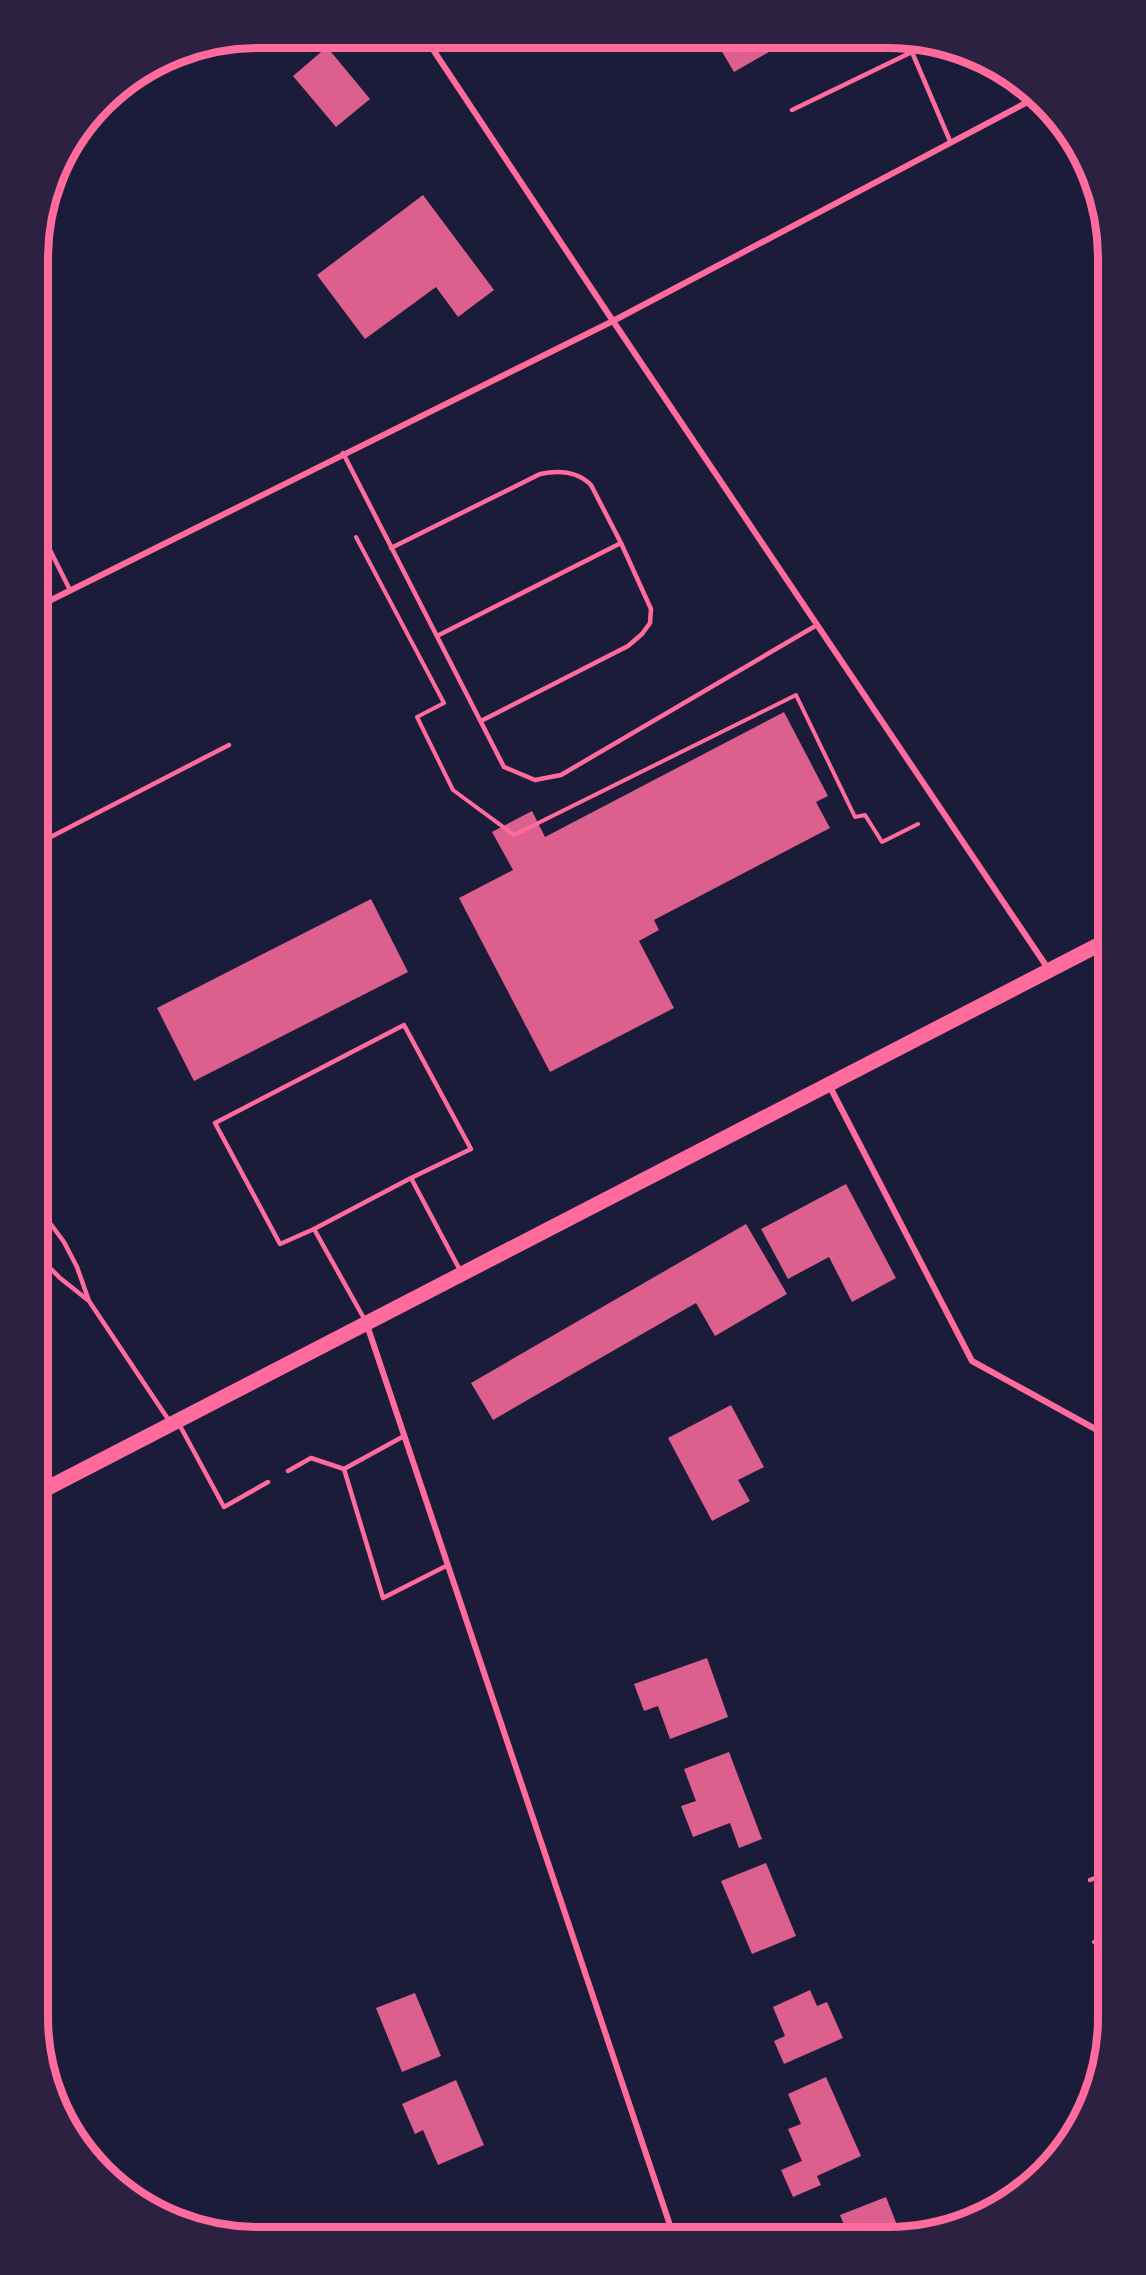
<svg xmlns="http://www.w3.org/2000/svg" width="1146" height="2275" viewBox="0 0 1146 2275" font-family="Raleway,sans-serif">
<style>
.building{fill:#dd5f8e}
.lines{fill:none;stroke-linecap:round;stroke-linejoin:round}
.path{stroke:#ff6b9d;stroke-width:4}
.service{stroke:#ff6b9d;stroke-width:4.5}
.minor{stroke:#ff6b9d;stroke-width:6}
.primary{stroke:#ff6b9d;stroke-width:15}
.rim{fill:none;stroke:#ff6b9d;stroke-width:8}
</style>
<rect width="100%" height="100%" fill="#1b1b3a"/>
<!-- building -->
<path class="building" d="M715,40L788,41L734,72Z
M327,47L370,99L336,127L293,76Z
M423,195L494,290L458,317L436,287L365,339L317,275Z
M784,712L828,796L816,802L830,828L654,920L659,930L639,941L674,1008L550,1072L459,898L513,870L492,832L532,811L545,837Z
M371,899L408,972L194,1081L157,1008Z
M846,1184L896,1278L852,1302L829,1257L788,1279L761,1229Z
M746,1224L787,1294L715,1336L696,1303L493,1420L471,1383Z
M731,1405L764,1467L738,1480L750,1501L712,1521L668,1438Z
M707,1658L728,1717L670,1739L658,1706L644,1711L634,1684Z
M729,1752L762,1839L739,1848L730,1823L693,1837L681,1806L696,1801L684,1769Z
M766,1863L796,1936L752,1954L721,1881Z
M1108,1955V1980L1099,1959Z
M810,1990L817,2006L827,2002L843,2038L784,2064L774,2041L785,2036L773,2007Z
M415,1993L441,2056L402,2072L376,2008Z
M826,2077L861,2156L817,2176L821,2185L793,2197L781,2170L802,2161L788,2129L801,2124L788,2094Z
M456,2080L484,2145L438,2165L423,2130L415,2134L402,2104Z
M886,2197L901,2235L888,2238L849,2237L840,2215Z"/>
<g class="lines">
<!-- path -->
<path class="path" d="M356,537L444,703L417,717L453,790L514,835L796,695L855,817L865,815L882,842L918,824
M1094,1942L1108,1937"/>
<!-- service -->
<path class="service" d="M912,52L932,42
M792,110L912,52L950,141
M343,453L504,767L535,780L561,775L817,625
M39,536L46,542L70,590
M391,548L540,474C559,470 577,471 591,485L621,543L651,609L650,623L642,634L628,646L481,721
M437,636L621,543
M39,843L229,745
M38,1207L64,1242L77,1267L89,1301
M314,1229L280,1244L215,1123L404,1025L471,1149L411,1178
M38,1256L60,1278L89,1301L170,1422
M366,1322L314,1229L411,1178L461,1272
M179,1424L224,1507L268,1482
M404,1436L344,1469L383,1598L448,1565
M288,1471L311,1458L344,1469
M1090,1880L1108,1873"/>
<!-- minor -->
<path class="minor" d="M426,39L613,321L1049,970
M39,606L613,321L1037,97
M829,1085L972,1361L1108,1436
M367,1325L674,2237"/>
<!-- primary -->
<path class="primary" d="M38,1493L1108,940"/>
</g>
<!-- crop -->
<path d="M0 0H1146V2275H0ZM258 48H888A210 210 0 0 1 1098 258V2017A210 210 0 0 1 888 2227H258A210 210 0 0 1 48 2017V258A210 210 0 0 1 258 48Z" fill="#2d2142" fill-rule="evenodd"/>
<path class="rim" d="M258 48H888A210 210 0 0 1 1098 258V2017A210 210 0 0 1 888 2227H258A210 210 0 0 1 48 2017V258A210 210 0 0 1 258 48Z"/>
</svg>
